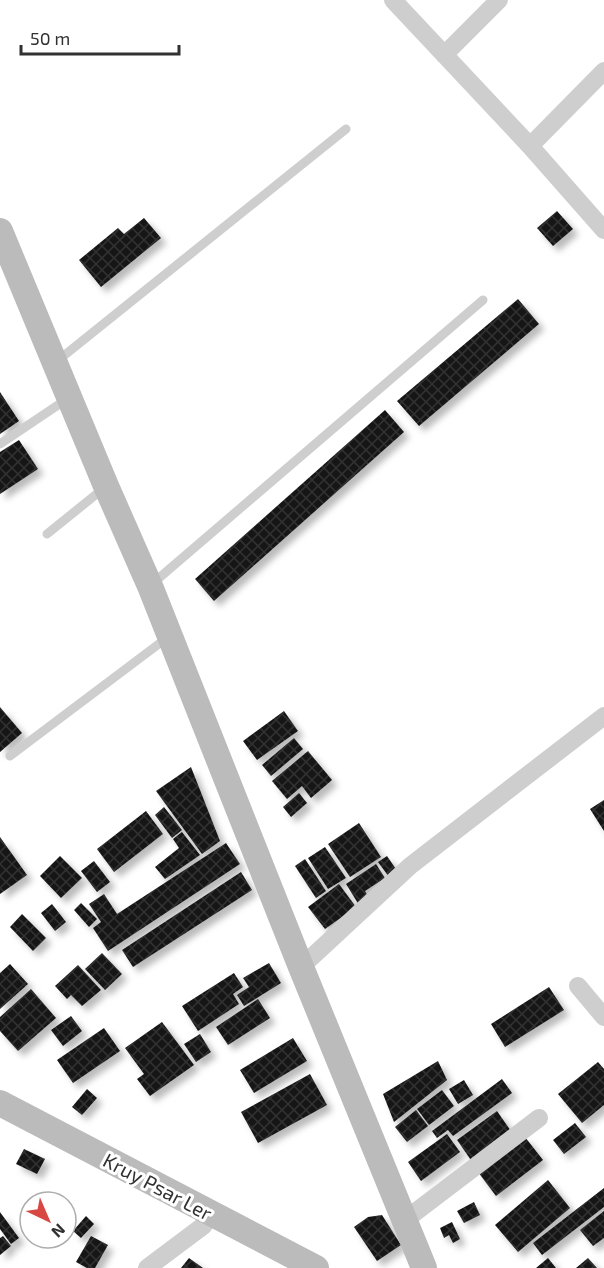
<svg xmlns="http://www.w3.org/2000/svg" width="604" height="1268" viewBox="0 0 604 1268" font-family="'Exo 2',sans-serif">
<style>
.building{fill:url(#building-cross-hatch);filter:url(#shadow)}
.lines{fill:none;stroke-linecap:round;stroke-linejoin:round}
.lane{stroke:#cecece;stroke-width:9}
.street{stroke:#cecece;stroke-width:18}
.secondary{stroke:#bbb;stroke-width:26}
.labels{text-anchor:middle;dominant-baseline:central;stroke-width:6;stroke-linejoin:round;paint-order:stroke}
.street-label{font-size:20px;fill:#313131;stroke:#fff}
</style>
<defs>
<pattern id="building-cross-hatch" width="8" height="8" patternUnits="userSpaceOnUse" patternTransform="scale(1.5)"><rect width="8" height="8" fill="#181818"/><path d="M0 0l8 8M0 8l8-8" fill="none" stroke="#313131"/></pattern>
<filter id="shadow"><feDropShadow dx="5.5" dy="5.5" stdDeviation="3" flood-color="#0004"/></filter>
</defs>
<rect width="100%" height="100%" fill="#fff"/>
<!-- building -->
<path class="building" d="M557,211L573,229L553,246L537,228Z
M144,218L161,238L101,287L79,260L118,228L124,234Z
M518,299L539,324L419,426L397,401Z
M0,392L19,421L0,434Z
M385,410L404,432L214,601L195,579Z
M19,440L38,469L0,494V452Z
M0,707L22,733L0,752Z
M284,711L298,731L257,760L243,741Z
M294,738L303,749L271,776L262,765Z
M308,751L332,780L311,798L302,786L287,799L272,781Z
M191,767L220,841L202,854L156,791Z
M299,793L307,803L291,817L283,807Z
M604,800V831L590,809Z
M164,807L182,830L172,838L155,815Z
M146,811L163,834L114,872L97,849Z
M359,823L381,857L350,877L328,844Z
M182,832L200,855L165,879L155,867L179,848L173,839Z
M0,837L27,875L0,894Z
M226,843L240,864L108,951L93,928L101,922L89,904L104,894L117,914Z
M325,847L346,878L328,889L308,858Z
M60,856L82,878L61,898L40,876Z
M387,856L398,872L389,877L378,862Z
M305,859L326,891L316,898L295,866Z
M94,861L110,882L97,892L81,871Z
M376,864L385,878L365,891L369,898L359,905L346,884Z
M241,872L252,890L133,967L122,950Z
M339,884L356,907L325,929L308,907Z
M81,903L97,919L89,927L74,910Z
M52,904L66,922L55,931L41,913Z
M22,914L46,938L33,951L10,927Z
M102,953L122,974L105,990L85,969Z
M269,963L281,983L244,1006L237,995L249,987L243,978Z
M10,964L28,984L0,1009V973Z
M78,965L101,990L82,1006L71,995L67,999L55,986Z
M234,973L243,987L233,994L239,1004L198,1031L182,1006Z
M549,987L564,1010L505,1047L491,1024Z
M31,989L56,1018L18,1051L0,1031V1017Z
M258,999L270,1018L228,1045L216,1027Z
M71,1016L82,1031L63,1046L51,1030Z
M162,1022L194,1065L150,1096L137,1079L144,1074L125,1048Z
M104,1028L120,1051L73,1083L57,1060Z
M200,1034L211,1052L196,1062L184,1044Z
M293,1038L307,1061L254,1093L240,1070Z
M438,1061L447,1080L394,1122L383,1094Z
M598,1062L604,1069V1105L582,1123L558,1094Z
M310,1074L327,1105L258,1143L241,1112Z
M502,1079L512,1093L453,1136L448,1130L437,1138L432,1131Z
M464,1080L473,1095L458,1104L449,1089Z
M87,1089L97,1098L82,1115L72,1107Z
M442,1090L454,1106L429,1125L417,1109Z
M416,1110L428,1126L407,1142L395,1127Z
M497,1111L513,1134L473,1163L457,1140Z
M575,1123L586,1137L564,1154L553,1140Z
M447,1134L460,1152L421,1181L408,1162Z
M525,1137L543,1160L496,1196L478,1172Z
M24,1149L45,1159L37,1174L16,1164Z
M548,1180L570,1208L518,1252L495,1225Z
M604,1188V1207L542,1255L533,1243Z
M474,1202L480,1215L464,1223L457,1211Z
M604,1211V1238L593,1246L580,1230Z
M0,1212L19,1238L11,1244L0,1229Z
M382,1215L401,1245L377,1261L354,1227L368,1217Z
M86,1216L94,1224L81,1238L73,1231Z
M452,1222L460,1239L453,1243L449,1235L444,1238L440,1228Z
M3,1236L11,1246L0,1255V1238Z
M91,1236L108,1245L95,1268H87L76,1262Z
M189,1258L203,1268H181Z
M548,1258L556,1268H536Z
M588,1258L597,1268H576Z"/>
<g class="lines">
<!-- lane -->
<path class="lane" d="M56,362L346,129
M0,444L67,399
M47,534L104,488
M152,584L483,300
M10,756L168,637"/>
<!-- street -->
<path class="street" d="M393,0L530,146L604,230
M444,55L499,0
M530,146L604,71
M301,967L410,866L604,716
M578,986L604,1017
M405,1220L539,1118
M147,1268L203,1226L212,1214"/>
<!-- secondary -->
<path class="secondary" d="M0,231L106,486L150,586L301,967L424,1268
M0,1103L316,1268"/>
</g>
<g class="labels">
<!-- street labels -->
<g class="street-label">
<text transform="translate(158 1186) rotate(28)">Kruy Psar Ler</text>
</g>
</g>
<!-- north arrow -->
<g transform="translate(48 1220) rotate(136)"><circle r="28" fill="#ffffff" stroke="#adadad" stroke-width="1.5"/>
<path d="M0-4.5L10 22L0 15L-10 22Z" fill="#d84843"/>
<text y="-9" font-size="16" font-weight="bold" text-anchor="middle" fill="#313131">N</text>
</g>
<!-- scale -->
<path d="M21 45v9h158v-9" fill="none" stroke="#313131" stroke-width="3"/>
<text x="30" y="45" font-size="18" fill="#313131" stroke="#ffffff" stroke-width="4.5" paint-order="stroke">50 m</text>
</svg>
